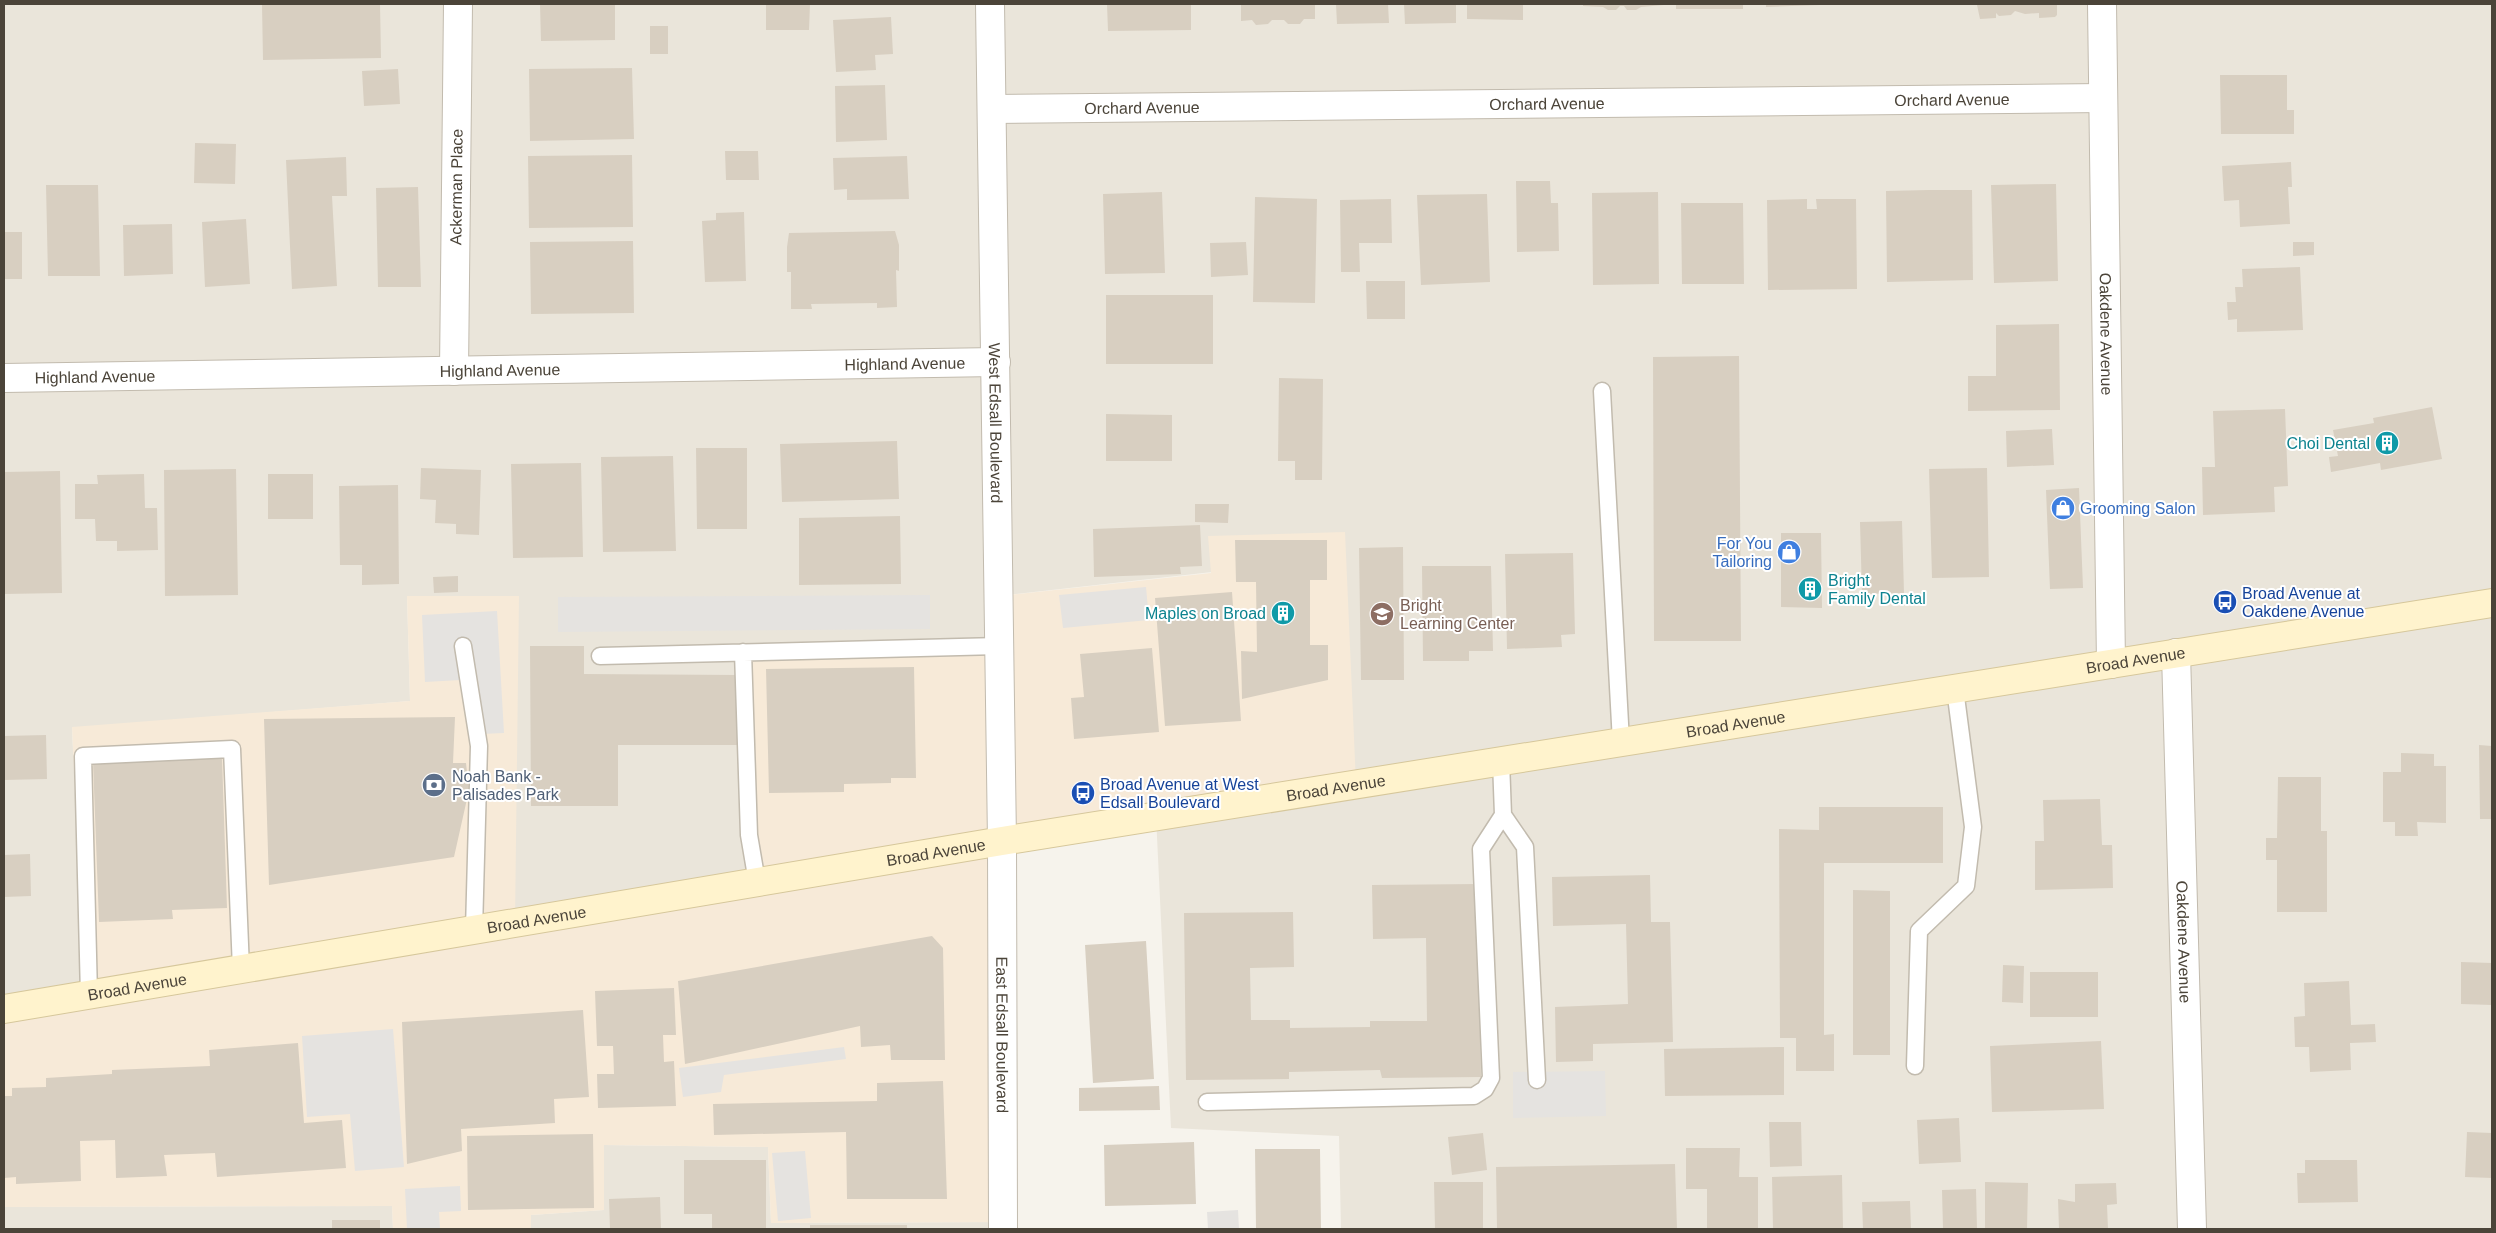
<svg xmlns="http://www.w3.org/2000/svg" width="2496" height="1233" viewBox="0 0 2496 1233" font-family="Arial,sans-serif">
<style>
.residential{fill:#eae5da}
.commercial{fill:#f7ead8}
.parking{fill:#e5e3e0}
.building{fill:#d8cfc1}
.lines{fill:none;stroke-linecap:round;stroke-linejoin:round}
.lane-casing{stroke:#c2bbae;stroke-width:19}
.street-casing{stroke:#c2bbae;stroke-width:30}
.secondary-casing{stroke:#d6c79b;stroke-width:30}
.lane{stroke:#fff;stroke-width:16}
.street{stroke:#fff;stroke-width:28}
.secondary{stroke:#fff3cd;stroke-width:28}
.labels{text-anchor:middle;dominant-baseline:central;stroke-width:4;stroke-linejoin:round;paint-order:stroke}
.street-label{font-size:16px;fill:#4b4439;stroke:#fff}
.culture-label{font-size:16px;fill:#0d838f;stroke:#fff;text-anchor:end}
.shop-label{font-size:16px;fill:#366cbe;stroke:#fff;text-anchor:start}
.transit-label{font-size:16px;fill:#164399;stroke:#fff;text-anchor:start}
.education-label{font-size:16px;fill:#785e54;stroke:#fff;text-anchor:start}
.service-label{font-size:16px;fill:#4e5e75;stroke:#fff;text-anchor:start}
</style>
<rect width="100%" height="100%" fill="#f6f3ec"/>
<!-- residential -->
<path class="residential" d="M4,4H2492V1229H1341L1339,1136L1171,1128L1156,816L1356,784L1209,536L1212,572L999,596V646L757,882L515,923L407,596L410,701L72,728L84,996L4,1009Z
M604,1145L768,1147L771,1223L1003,1222V1229H531V1215L604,1210Z
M392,1206L393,1229H4V1207Z"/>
<!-- commercial -->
<path class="commercial" d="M1345,532L1356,784L1002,841L1003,1222L771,1223L768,1147L604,1145V1210L531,1215V1229H393L392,1206L4,1207V1009L84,996L72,727L410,701L407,596H519L515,922L757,882L743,652L999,646V596L1211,573L1208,536Z"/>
<!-- parking -->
<path class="parking" d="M1146,587L1149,620L1063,628L1059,595Z
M930,595V629L558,632V597Z
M497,611L504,733L481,734L478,679L425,682L422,615Z
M393,1029L404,1167L355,1171L350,1114L307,1117L302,1036Z
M844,1047L846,1059L724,1075L721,1092L683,1097L679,1068Z
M1605,1071L1606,1116L1513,1118V1072Z
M805,1151L811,1218L778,1221L772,1153Z
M460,1186L461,1211L439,1212L440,1229H407L405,1189Z
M1238,1210L1239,1229H1208L1207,1212Z"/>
<!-- building -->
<path class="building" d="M262,4H380L381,58L263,60Z
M540,4H615V40L541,41Z
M766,4H810L809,30H766Z
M1107,4H1191V30L1108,31Z
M1241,4H1315V19H1304L1300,24H1288L1284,20H1272L1268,24L1256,25L1252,20L1241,21Z
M1336,4H1388L1389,23L1337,24Z
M1404,4H1456V23L1405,24Z
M1467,4H1523V20L1467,19Z
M1583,4H1664V5L1641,7L1636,10H1627L1624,6H1620L1616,10H1608L1603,7L1583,6Z
M1676,4H1743V9H1676Z
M1766,4H1820V5L1766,7Z
M1982,4H2057V15L2055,17L2039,18V13L2025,14L2015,11L2011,15L1999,16L1996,13V18L1980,19L1977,5Z
M891,17L893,54L875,55L876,70L836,72L833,20Z
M650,26H668V54H650Z
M632,68L634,139L530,141L529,69Z
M398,69L400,104L364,106L362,71Z
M2220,75H2287V110H2294V134H2221Z
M885,85L887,140L836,142L835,86Z
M195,143L236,144L235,184L194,183Z
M725,151H758L759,180H726Z
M632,155L633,227L529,228L528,156Z
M907,156L909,199L847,200V189L834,190L833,158Z
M346,157L347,196H332L337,286L292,289L286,160Z
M2291,162L2292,187H2288L2290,224L2240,227L2239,200L2224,201L2222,166Z
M1516,181H1550L1551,203H1558L1559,251L1517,252Z
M2056,184L2058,281L1994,283L1991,185Z
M46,185H98L100,276H48Z
M418,187L421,287H378L376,188Z
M1929,190H1972L1973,280L1887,282L1886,191Z
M1162,192L1165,273L1105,274L1103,194Z
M1658,192L1659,284L1593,285L1592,193Z
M1487,194L1490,282L1421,285L1417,195Z
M1255,197L1317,199L1315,303L1253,302Z
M1391,199L1392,243H1359L1360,272H1341L1340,200Z
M1807,199V209H1817L1816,199H1856L1857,289L1768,290L1767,200Z
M1681,203H1743L1744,284H1682Z
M744,212L746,281L705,282L702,221L716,220V213Z
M246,219L250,284L205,287L202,222Z
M172,224L173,274L124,276L123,225Z
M895,231L899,245V271L896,270L897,307L877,308V303L811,304L812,309H791V272H787V247L789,233Z
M4,232H22V279H4Z
M633,241L634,313L531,314L530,242Z
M1246,242L1248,275L1211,277L1210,243Z
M2293,242H2314V255L2293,256Z
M2300,267L2303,330L2237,332V319L2228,320L2227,302H2236L2235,287H2243L2242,269Z
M1366,281H1405V319H1367Z
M1106,295H1213V364H1106Z
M2059,324L2060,410L1968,411V376H1996V325Z
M1739,356L1741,641H1654L1653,357Z
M1279,378L1323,379L1322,480H1295V461H1278Z
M2432,407L2442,459L2381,470L2380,463L2331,472L2329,457L2338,456L2333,430L2374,423L2373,418Z
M2285,409L2288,486L2274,487L2275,512L2203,515L2202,467H2215L2213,411Z
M1106,414L1172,415V461H1106Z
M2052,429L2054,465L2007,467L2006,431Z
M897,441L899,499L782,502L780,444Z
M696,448H747V529H697Z
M673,456L676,551L603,552L601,457Z
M581,463L583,557L513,558L511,464Z
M421,468L481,470L479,535L456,534V524L435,523L436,500L420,499Z
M1987,468L1989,577L1932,578L1929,469Z
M236,469L238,595L165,596L164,470Z
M60,471L62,593L4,594V472Z
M144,474L145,508H157L158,550L117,551V541H96L95,519H75V484H98L97,475Z
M268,474H313V519H268Z
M398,485L399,584L362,585V565H340L339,486Z
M2079,488L2083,588L2050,589L2046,490Z
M1195,504H1229L1228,523L1195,522Z
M900,516L901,584L799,585V518Z
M1902,521L1904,593L1862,594L1860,522Z
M1200,525L1202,566L1180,567L1181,574L1094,577L1093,529Z
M1781,533H1821L1822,608L1781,607Z
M1235,540H1327V580H1310V645H1328V680L1242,699L1241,651L1257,652L1256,582H1236Z
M1403,547L1404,680H1361L1359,548Z
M1573,553L1575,634L1561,635L1562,647L1507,649L1505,554Z
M1422,566H1491L1493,651H1469V661H1423Z
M458,576V592L434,593L433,577Z
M1232,592L1241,721L1165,726L1155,598Z
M530,646H584V674L738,675V745H618V806H531Z
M1152,648L1159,732L1074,739L1071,698L1084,697L1080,654Z
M914,667L916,778H891V783L844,784V792L769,793L766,669Z
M455,717L453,763H466L469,790L454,857L269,885L264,719Z
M46,735L47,779L4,780V736Z
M2479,745L2492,746V819H2480Z
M2401,753L2434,754V766H2446V823L2417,822L2418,836H2395V822H2383V772H2401Z
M222,757L227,908L172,910L173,919L99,922L93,762Z
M2278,777H2321V831H2327V912H2277V860H2266V838H2277Z
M2100,799L2102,845H2112L2113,888L2035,890V841H2044L2043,800Z
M1819,807H1943V863H1824V1035L1834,1034V1071H1796V1038H1780L1779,829L1819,830Z
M30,854L31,896L4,897V855Z
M1650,875L1651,922H1670L1673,1042L1593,1044V1061L1556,1062L1555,1007L1628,1004L1626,924L1553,926L1552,877Z
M1478,884L1481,1077L1382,1078L1380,1070L1289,1072V1079L1186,1080L1184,913L1293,912L1294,967L1250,968L1251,1020H1290V1028L1370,1027V1021H1427L1426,938L1373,939L1372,885Z
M1853,890L1890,891V1055H1853Z
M932,936L943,948L945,1060H891L890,1045L861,1047L860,1026L685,1064L678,981Z
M1146,941L1154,1079L1093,1083L1085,945Z
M2461,962L2492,963V1005L2461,1004Z
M2003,965L2024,966L2023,1003L2002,1002Z
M2030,972H2098V1017H2030Z
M2349,981L2351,1025L2375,1024L2376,1042L2350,1043L2351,1070L2310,1072L2309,1047H2295L2294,1017L2305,1016L2304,983Z
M674,988L676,1035H663L664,1062L674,1061L676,1106L598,1108L597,1074H614L613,1046H597L595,991Z
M583,1010L589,1097L554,1099L555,1123L461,1129L462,1151L407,1164L402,1022Z
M2101,1041L2104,1109L1992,1112L1990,1046Z
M298,1043L304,1123L342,1120L346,1168L217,1177L215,1153L164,1155L167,1176L116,1178L115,1140L80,1141L81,1181L16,1184V1177L4,1178V1096H12V1088L46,1087V1078L112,1074V1070L210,1066L209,1050Z
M1784,1047V1095L1665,1096L1664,1049Z
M943,1081L947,1199H847L846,1132L714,1135L713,1104L877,1101V1083Z
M1159,1086L1160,1110L1079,1111V1088Z
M1959,1118L1961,1162L1919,1164L1917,1120Z
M1769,1122H1801L1802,1166L1770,1167Z
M2467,1132L2492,1133V1178L2465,1177Z
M1483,1133L1487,1170L1452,1175L1448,1137Z
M593,1134L594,1208L468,1210L467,1136Z
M1194,1142L1196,1204L1105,1206L1104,1145Z
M1686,1148H1740L1739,1177H1758V1229H1707V1189H1686Z
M1255,1149H1320L1321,1229H1256Z
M684,1160H766V1229H712V1214H684Z
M2305,1160H2357L2358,1202L2298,1203L2297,1173H2305Z
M1675,1164L1677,1229H1497L1496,1167Z
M1842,1175L1843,1229H1773L1772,1177Z
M1434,1182H1483V1229H1435Z
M1985,1182L2028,1183L2027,1229H1985Z
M2116,1183L2117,1204L2107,1205L2108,1229H2059L2058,1199L2075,1202V1184Z
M1976,1189L1977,1229H1943L1942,1190Z
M660,1197L661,1229H610L609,1199Z
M1910,1201L1911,1229H1863L1862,1202Z
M332,1220H380V1229H332Z
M810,1225H907V1229H810Z"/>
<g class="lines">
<!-- lane casing -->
<g class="lane-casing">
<path id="lane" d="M1602,391L1621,742
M463,646L479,746L474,930
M743,652L749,835L757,882
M600,656L999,646
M1501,761L1503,815L1525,847L1537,1080
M89,995L83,756L232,749L241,969
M1915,1066L1919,931L1966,886L1973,827L1955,689
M1207,1102L1474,1096L1485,1089L1491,1078L1481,849L1503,815"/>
</g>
<!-- street casing -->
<g class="street-casing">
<g id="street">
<path id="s1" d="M990,4L1002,841L1003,1229"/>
<path id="s2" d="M2102,4L2111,664"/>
<path id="s3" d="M992,109L2103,98"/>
<path id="s4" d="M454,371L458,4"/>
<path id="s5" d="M4,378L996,362"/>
<path id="s6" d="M2176,653L2192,1229"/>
</g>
</g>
<!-- secondary casing -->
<g class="secondary-casing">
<g id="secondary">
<path id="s7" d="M4,1009L1002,841L2492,603"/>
</g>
</g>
<!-- lane -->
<use href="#lane" class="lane"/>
<!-- street -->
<use href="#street" class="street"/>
<!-- secondary -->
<use href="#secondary" class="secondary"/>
</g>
<!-- icons -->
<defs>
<g id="building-disc" transform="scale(1.25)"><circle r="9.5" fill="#0f9aa8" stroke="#fff"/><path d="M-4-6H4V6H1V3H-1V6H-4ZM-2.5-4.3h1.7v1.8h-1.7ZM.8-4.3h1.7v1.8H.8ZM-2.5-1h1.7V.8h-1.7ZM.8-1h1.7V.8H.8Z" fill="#fff"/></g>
<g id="shop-disc" transform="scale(1.25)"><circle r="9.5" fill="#3f7fe0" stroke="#fff"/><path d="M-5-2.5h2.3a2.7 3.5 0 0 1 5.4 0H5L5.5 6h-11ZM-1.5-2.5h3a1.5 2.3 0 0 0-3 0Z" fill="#fff"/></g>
<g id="bus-disc" transform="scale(1.25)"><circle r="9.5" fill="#1a4fb4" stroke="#fff"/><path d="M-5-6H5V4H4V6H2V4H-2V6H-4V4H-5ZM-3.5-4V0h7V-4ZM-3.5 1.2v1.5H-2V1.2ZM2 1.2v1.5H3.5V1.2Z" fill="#fff"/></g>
<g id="school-disc" transform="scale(1.25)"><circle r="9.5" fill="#8d6e63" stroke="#fff"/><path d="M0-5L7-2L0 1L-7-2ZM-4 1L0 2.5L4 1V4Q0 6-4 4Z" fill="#fff"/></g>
<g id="bank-disc" transform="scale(1.25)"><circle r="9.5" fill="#5c6f8a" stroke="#fff"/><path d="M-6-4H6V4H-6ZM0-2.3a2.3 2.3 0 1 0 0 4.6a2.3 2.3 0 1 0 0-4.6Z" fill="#fff"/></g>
</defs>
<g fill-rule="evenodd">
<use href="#building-disc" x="2387" y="443"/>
<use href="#shop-disc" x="2063" y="508"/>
<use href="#shop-disc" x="1789" y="552"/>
<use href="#building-disc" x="1810" y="589"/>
<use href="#bus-disc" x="2225" y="602"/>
<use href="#building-disc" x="1283" y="613"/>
<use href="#school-disc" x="1382" y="614"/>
<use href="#bank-disc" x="434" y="785"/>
<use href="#bus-disc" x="1083" y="793"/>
</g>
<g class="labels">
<!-- street labels -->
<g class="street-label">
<text stroke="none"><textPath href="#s3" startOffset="960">Orchard Avenue</textPath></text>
<text stroke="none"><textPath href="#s3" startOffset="555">Orchard Avenue</textPath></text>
<text stroke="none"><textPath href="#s3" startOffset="150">Orchard Avenue</textPath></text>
<text stroke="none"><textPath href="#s4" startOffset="184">Ackerman Place</textPath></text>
<text stroke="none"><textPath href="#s2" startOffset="330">Oakdene Avenue</textPath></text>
<text stroke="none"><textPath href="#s5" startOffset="901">Highland Avenue</textPath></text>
<text stroke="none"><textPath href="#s5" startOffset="496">Highland Avenue</textPath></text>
<text stroke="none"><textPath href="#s5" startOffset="91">Highland Avenue</textPath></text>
<text stroke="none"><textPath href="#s1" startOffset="419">West Edsall Boulevard</textPath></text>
<text stroke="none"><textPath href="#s7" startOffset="2160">Broad Avenue</textPath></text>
<text stroke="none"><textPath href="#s7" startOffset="1755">Broad Avenue</textPath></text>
<text stroke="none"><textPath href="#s7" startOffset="1350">Broad Avenue</textPath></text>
<text stroke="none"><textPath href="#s7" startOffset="945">Broad Avenue</textPath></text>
<text stroke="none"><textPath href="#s7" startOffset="540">Broad Avenue</textPath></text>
<text stroke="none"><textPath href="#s6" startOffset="289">Oakdene Avenue</textPath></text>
<text stroke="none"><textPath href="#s7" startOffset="135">Broad Avenue</textPath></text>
<text stroke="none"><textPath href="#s1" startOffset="1031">East Edsall Boulevard</textPath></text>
</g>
<!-- culture labels -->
<g class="culture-label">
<text x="2370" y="443">Choi Dental</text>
<text x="1828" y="580" text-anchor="start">Bright<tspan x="1828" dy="18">Family Dental</tspan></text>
<text x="1266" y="613">Maples on Broad</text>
</g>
<!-- shop labels -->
<g class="shop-label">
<text x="2080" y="508">Grooming Salon</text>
<text x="1772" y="543" text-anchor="end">For You<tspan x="1772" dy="18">Tailoring</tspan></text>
</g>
<!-- transit labels -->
<g class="transit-label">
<text x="2242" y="593">Broad Avenue at<tspan x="2242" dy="18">Oakdene Avenue</tspan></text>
<text x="1100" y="784">Broad Avenue at West<tspan x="1100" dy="18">Edsall Boulevard</tspan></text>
</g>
<!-- education labels -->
<g class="education-label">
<text x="1400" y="605">Bright<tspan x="1400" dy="18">Learning Center</tspan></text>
</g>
<!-- service labels -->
<g class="service-label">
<text x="452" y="776">Noah Bank -<tspan x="452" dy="18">Palisades Park</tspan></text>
</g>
</g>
<!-- border -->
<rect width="2496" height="1233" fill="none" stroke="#4b4439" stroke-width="10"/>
</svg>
